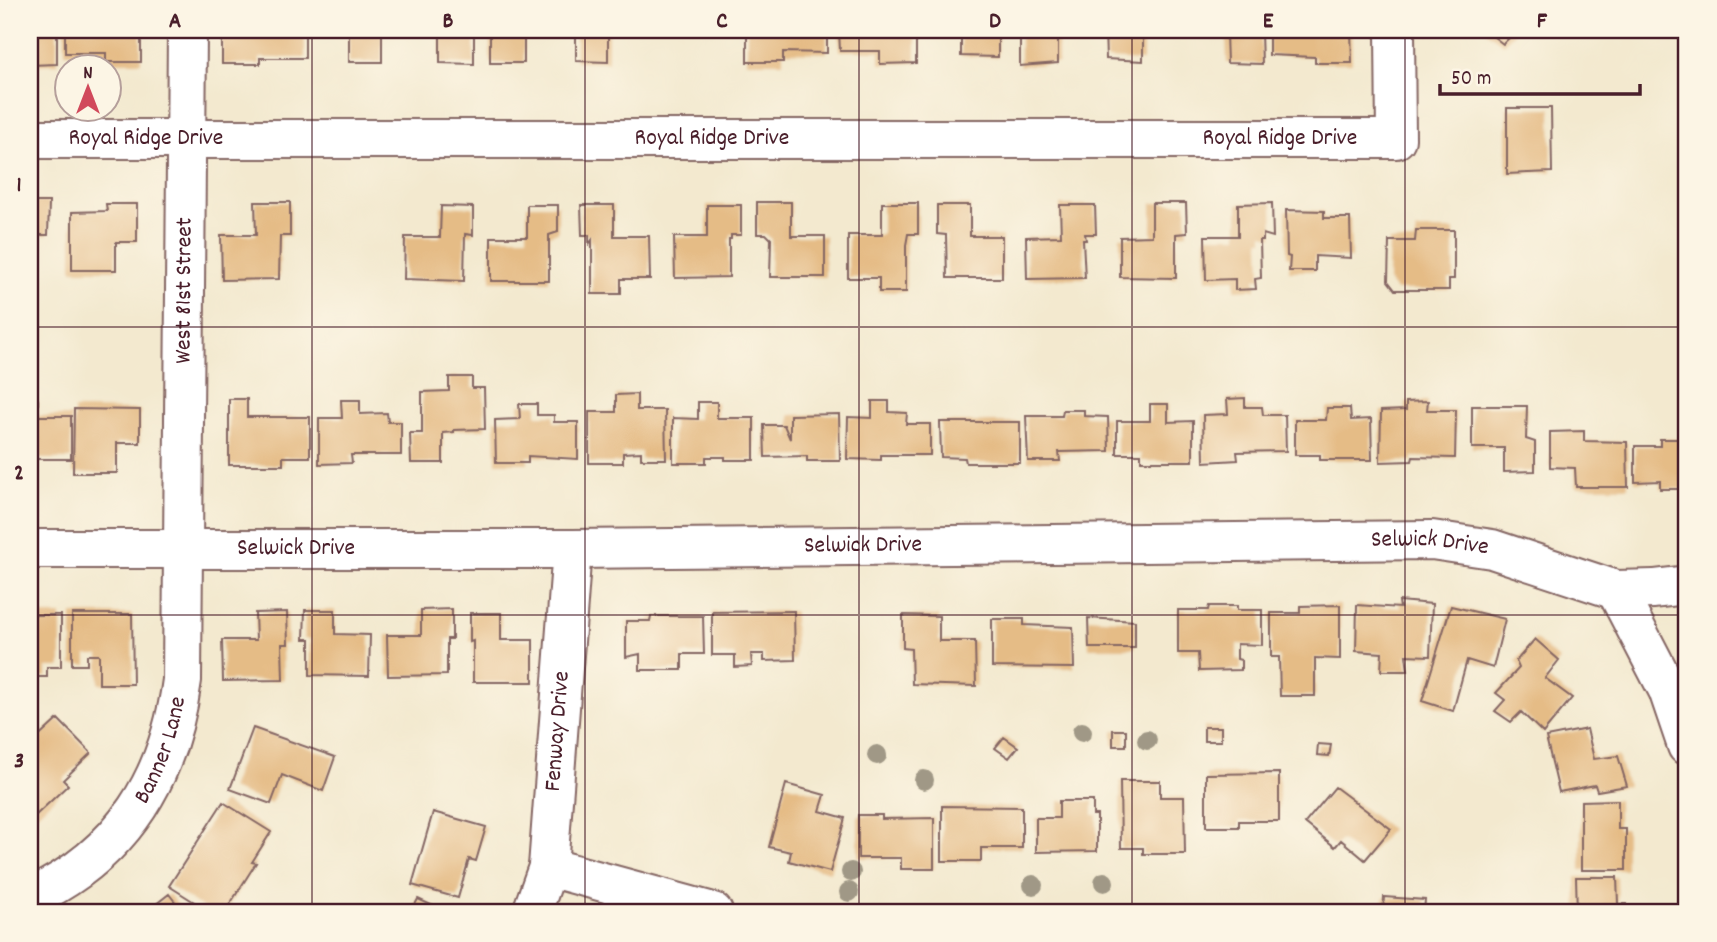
<svg xmlns="http://www.w3.org/2000/svg" width="1717" height="942" viewBox="0 0 1717 942" font-family="Dekko,sans-serif">
<style>
.building{fill:#e5bc86}
.lines{fill:none;stroke-linecap:round;stroke-linejoin:round}
.minor-casing{stroke:#856664;stroke-width:42}
.minor{stroke:#fff;stroke-width:38}
.tree{fill:#a09886}
.grid{fill:none;stroke:#4a1f2b;stroke-width:2;stroke-opacity:0.55}
.labels{text-anchor:middle;dominant-baseline:central;stroke-width:5;stroke-linejoin:round;paint-order:stroke}
.street-label{font-size:24px;fill:#4a1f2b;stroke:#fcf5e5}
.neatline{fill:none;stroke:#4a1f2b;stroke-width:2.5}
.grid-label{font-size:23px;text-anchor:middle;font-weight:bold;fill:#4a1f2b}
</style>
<rect width="100%" height="100%" fill="#fcf5e5"/>
<filter id="ink" filterUnits="userSpaceOnUse"><feTurbulence type="fractalNoise" baseFrequency=".0143" numOctaves="2"/><feDisplacementMap in="SourceGraphic" scale="14" xChannelSelector="R" yChannelSelector="G"/><feConvolveMatrix kernelMatrix="1 2 1 2 8 2 1 2 1" color-interpolation-filters="sRGB"/></filter>
<filter id="wash" filterUnits="userSpaceOnUse"><feTurbulence type="fractalNoise" baseFrequency=".00686" numOctaves="4" result="noise"/><feDisplacementMap in="SourceGraphic" scale="28" xChannelSelector="R" yChannelSelector="G"/><feGaussianBlur stdDeviation="1.57" result="paint"/><feColorMatrix in="noise" values="0 0 0 0 0 0 0 0 0 0 0 0 0 0 0 0 0 1.4 0 .05"/><feComposite in="paint" operator="in"/></filter>
<g filter="url(#wash)">
<rect width="100%" height="100%" fill="#f3e9cf"/>
<g id="blocks">
<!-- building -->
<path class="building" d="M30,30H57V64L30,65Z
M65,30H141V62H106V53H65Z
M222,30H305V58H260V64H222Z
M349,30H372V32H382V62H349Z
M440,30L474,32V64L440,63Z
M500,30H524V63H490V32H500Z
M585,30H608V62L576,61V33H585Z
M747,30H827V53L783,52V62H747Z
M839,30H916V63L880,64V51H840Z
M961,30H998V57L961,56Z
M1020,30H1090V33L1058,32V63L1020,66Z
M1105,30H1143V61L1106,59Z
M1194,30H1249L1261,32L1262,64L1227,63L1226,33H1194Z
M1269,30H1351L1352,63H1315V57L1269,55Z
M1485,30H1517L1503,44Z
M1507,108H1551L1552,172L1507,174Z
M30,202H49L48,235H30Z
M255,202H290V236H280L279,279L222,280L221,235H256Z
M757,202H791V236H825V277H770L771,239L766,234H757Z
M882,203H918V234H908L906,245V292H879V278H848V235H882Z
M1152,203H1186L1187,233L1176,234V278L1120,277V237L1152,236Z
M1272,203L1273,237L1263,234V240H1260L1261,278L1255,279L1256,289L1235,290V279L1206,280L1205,236H1238V204Z
M106,204H137V242H116V270H72V212L107,211Z
M527,205H558V232L549,235V281H491V237H527Z
M581,205H614V236H649L650,279H621V294H592V240L589,244V235H582Z
M707,205H741V235H731V239H729V277L675,278L674,237H707Z
M937,205H970V236H1002V278H947L946,235L937,234Z
M1060,205H1095L1096,234H1085L1086,240H1083L1085,278L1027,279L1026,237L1061,236Z
M441,206L473,207V235L465,234L464,281L404,279L405,237H440Z
M1286,210L1324,211V218H1350L1351,258L1315,256V271H1289L1290,257L1287,256Z
M1416,230H1454V279H1449V290H1395L1388,281L1389,241H1415Z
M449,377H472V388H484L485,429L454,430V432L443,433V463H411L410,433H422V392L449,391Z
M637,394V410H665L666,459H641V452L623,453V463H589V412H616V395Z
M1245,398V407H1262L1263,415H1285L1286,451L1237,452L1238,460L1204,462L1203,415L1228,414L1227,399Z
M229,399H247V417H310V457H283V465H229Z
M30,400H38V416H71V459H30Z
M341,400H360V414L387,413L388,422H401V455H351L352,463L319,464V418H342Z
M872,401H889V412L907,413L906,424H930V455H881V460L847,459L848,417L872,418Z
M1428,401L1427,410H1456L1455,458L1413,457L1412,461L1380,462L1381,411L1406,410V402Z
M698,402H717V418H754V460H725V457H706V463H673V418L698,419Z
M519,404H537V415H554V422H578V459L528,456V463H496L495,420L520,419Z
M1150,404H1168V422L1193,421V461H1141V454H1117V421H1150Z
M1472,406H1527L1526,439L1535,442V471L1504,472V448H1472Z
M1327,408H1350L1351,420L1371,419L1372,460H1320V455H1295V420H1326Z
M74,409L140,410V443H117V473H73Z
M1063,410H1084V416L1108,417L1109,451L1059,452L1060,461H1028L1026,416H1062Z
M839,414L840,461H807V456L765,457L764,425H784L790,439V415Z
M940,422H1020V463H966L965,458L941,457Z
M1584,431V441L1627,442L1628,487H1576L1575,468L1550,467V432Z
M1660,439H1687V489H1660V481L1635,482V446H1660Z
M1399,601L1432,604L1430,656L1406,655L1408,671H1381L1382,653L1356,651L1357,605L1400,608Z
M1340,605V659L1315,658V696H1280L1279,657H1271V613H1300V606Z
M1209,606H1237V610H1262V645L1237,644V659L1241,660V670L1199,671L1198,653H1178V610H1208Z
M1451,606L1505,619L1493,668L1467,660L1453,711L1422,701Z
M452,609V639H447V675L388,676L387,635H421V610Z
M305,610H335V634L370,635L369,676L310,675V639H304Z
M794,611L795,660L764,661V654H751L752,666L735,667V655H712V612Z
M287,612L288,644H282L283,680L223,681L222,640H256L255,613Z
M470,613H501V640H533V682H473V641L470,642Z
M72,614H132L133,684H99V655H87V665H72Z
M30,615H61V667H47V677H30Z
M903,615L939,616V641H975L976,686L912,684L911,649L903,648Z
M651,616H703L704,654H682V670H640V654L626,657V621H650Z
M1088,618L1135,621V648H1089Z
M992,619H1024V625L1073,627L1074,668L992,667Z
M1535,639L1559,660L1545,678L1572,698L1543,733L1521,712L1511,722L1495,711L1505,700L1496,693L1519,668L1516,661Z
M58,719L91,753L63,780L68,785L36,815L30,809V738L33,742Z
M1204,727H1221V741H1204Z
M253,728L335,757L323,791L282,775L271,804L230,789Z
M1587,729L1594,759L1618,756L1627,786L1597,791L1595,785L1559,792L1546,737Z
M1113,730H1126V746H1113Z
M1004,737L1018,747L1009,758L995,748Z
M1318,744L1331,745L1329,756L1317,755Z
M1279,773V821H1239V827H1206V774Z
M1120,781H1160V797H1184L1185,854H1143V848H1121Z
M786,784L825,795L820,811L845,818L830,872L789,861L791,852L769,847Z
M1335,787L1391,829L1365,860L1341,840L1335,847L1305,823Z
M1618,800V829H1626V870H1581V801Z
M1059,801H1093V815H1097V851L1036,852V818H1059Z
M223,802L271,832L252,862L256,863L225,912H210L169,886Z
M942,806L1022,807V848H981V861H942Z
M433,812L486,827L476,861L469,859L458,898L412,885Z
M858,815H882V819L934,818V869H901V858H858Z
M1576,877H1617L1618,904H1626V912H1577Z
M169,894L183,912H146Z
M1384,897L1425,900L1424,912H1383Z
M418,899L446,912H411Z"/>
</g>
</g>
<g filter="url(#ink)">
<use href="#blocks" fill-opacity="0" stroke="#856664" stroke-width="2"/>
<g class="lines">
<!-- minor casing -->
<g class="minor-casing">
<g id="minor">
<path id="s1" d="M30,139H1396L1395,30"/>
<path id="s2" d="M30,549H572L1432,540L1492,549L1616,590L1654,589L1687,585"/>
<path d="M1616,590L1668,690L1687,746"/>
<path d="M548,867L713,912"/>
<path id="s3" d="M30,898C123,854 169,779 182,680L187,30"/>
<path id="s4" d="M532,912L548,867L572,549"/>
</g>
</g>
<!-- minor -->
<use href="#minor" class="minor"/>
</g>
<!-- trees -->
<g class="tree">
<circle cx="1082" cy="732" r="10"/>
<circle cx="1147" cy="740" r="10"/>
<circle cx="877" cy="755" r="10"/>
<circle cx="924" cy="780" r="10"/>
<circle cx="851" cy="872" r="10"/>
<circle cx="1104" cy="882" r="10"/>
<circle cx="1033" cy="885" r="10"/>
<circle cx="849" cy="892" r="10"/>
</g>
</g>
<!-- grid -->
<path class="grid" d="M312,30V912M585,30V912M859,30V912M1132,30V912M1405,30V912M30,327H1687M30,615H1687"/>
<g class="labels">
<!-- street labels -->
<g class="street-label">
<text stroke="none"><textPath href="#s1" startOffset="116">Royal Ridge Drive</textPath></text>
<text stroke="none"><textPath href="#s1" startOffset="682">Royal Ridge Drive</textPath></text>
<text stroke="none"><textPath href="#s1" startOffset="1250">Royal Ridge Drive</textPath></text>
<text stroke="none"><textPath href="#s3" startOffset="668">West 81st Street</textPath></text>
<text stroke="none"><textPath href="#s2" startOffset="833">Selwick Drive</textPath></text>
<text stroke="none"><textPath href="#s2" startOffset="1400">Selwick Drive</textPath></text>
<text stroke="none"><textPath href="#s2" startOffset="266">Selwick Drive</textPath></text>
<text stroke="none"><textPath href="#s4" startOffset="184">Fenway Drive</textPath></text>
<text stroke="none"><textPath href="#s3" startOffset="205">Banner Lane</textPath></text>
</g>
</g>
<!-- margin -->
<rect width="1717" height="942" fill="none" stroke="#fcf5e5" stroke-width="77"/>
<!-- north arrow -->
<g transform="translate(88 88)"><circle r="33" fill="#fcf5e5" stroke="#b59f9b" stroke-width="2"/>
<path d="M0-5L12 26L0 18L-12 26Z" fill="#d1495b"/>
<text y="-10" font-size="19" font-weight="bold" text-anchor="middle" fill="#4a1f2b">N</text>
</g>
<!-- scale -->
<path d="M1440 84v10h200v-10" fill="none" stroke="#4a1f2b" stroke-width="3.5"/>
<text x="1451" y="84" font-size="21" fill="#4a1f2b" stroke="#fcf5e5" stroke-width="5" paint-order="stroke">50 m</text>
<rect x="38" y="38" width="1640" height="866" class="neatline"/>
<g class="grid-label">
<text x="175" y="27">A</text>
<text x="448" y="27">B</text>
<text x="722" y="27">C</text>
<text x="995" y="27">D</text>
<text x="1268" y="27">E</text>
<text x="1542" y="27">F</text>
<text x="19" y="191">1</text>
<text x="19" y="479">2</text>
<text x="19" y="767">3</text>
</g>
</svg>
